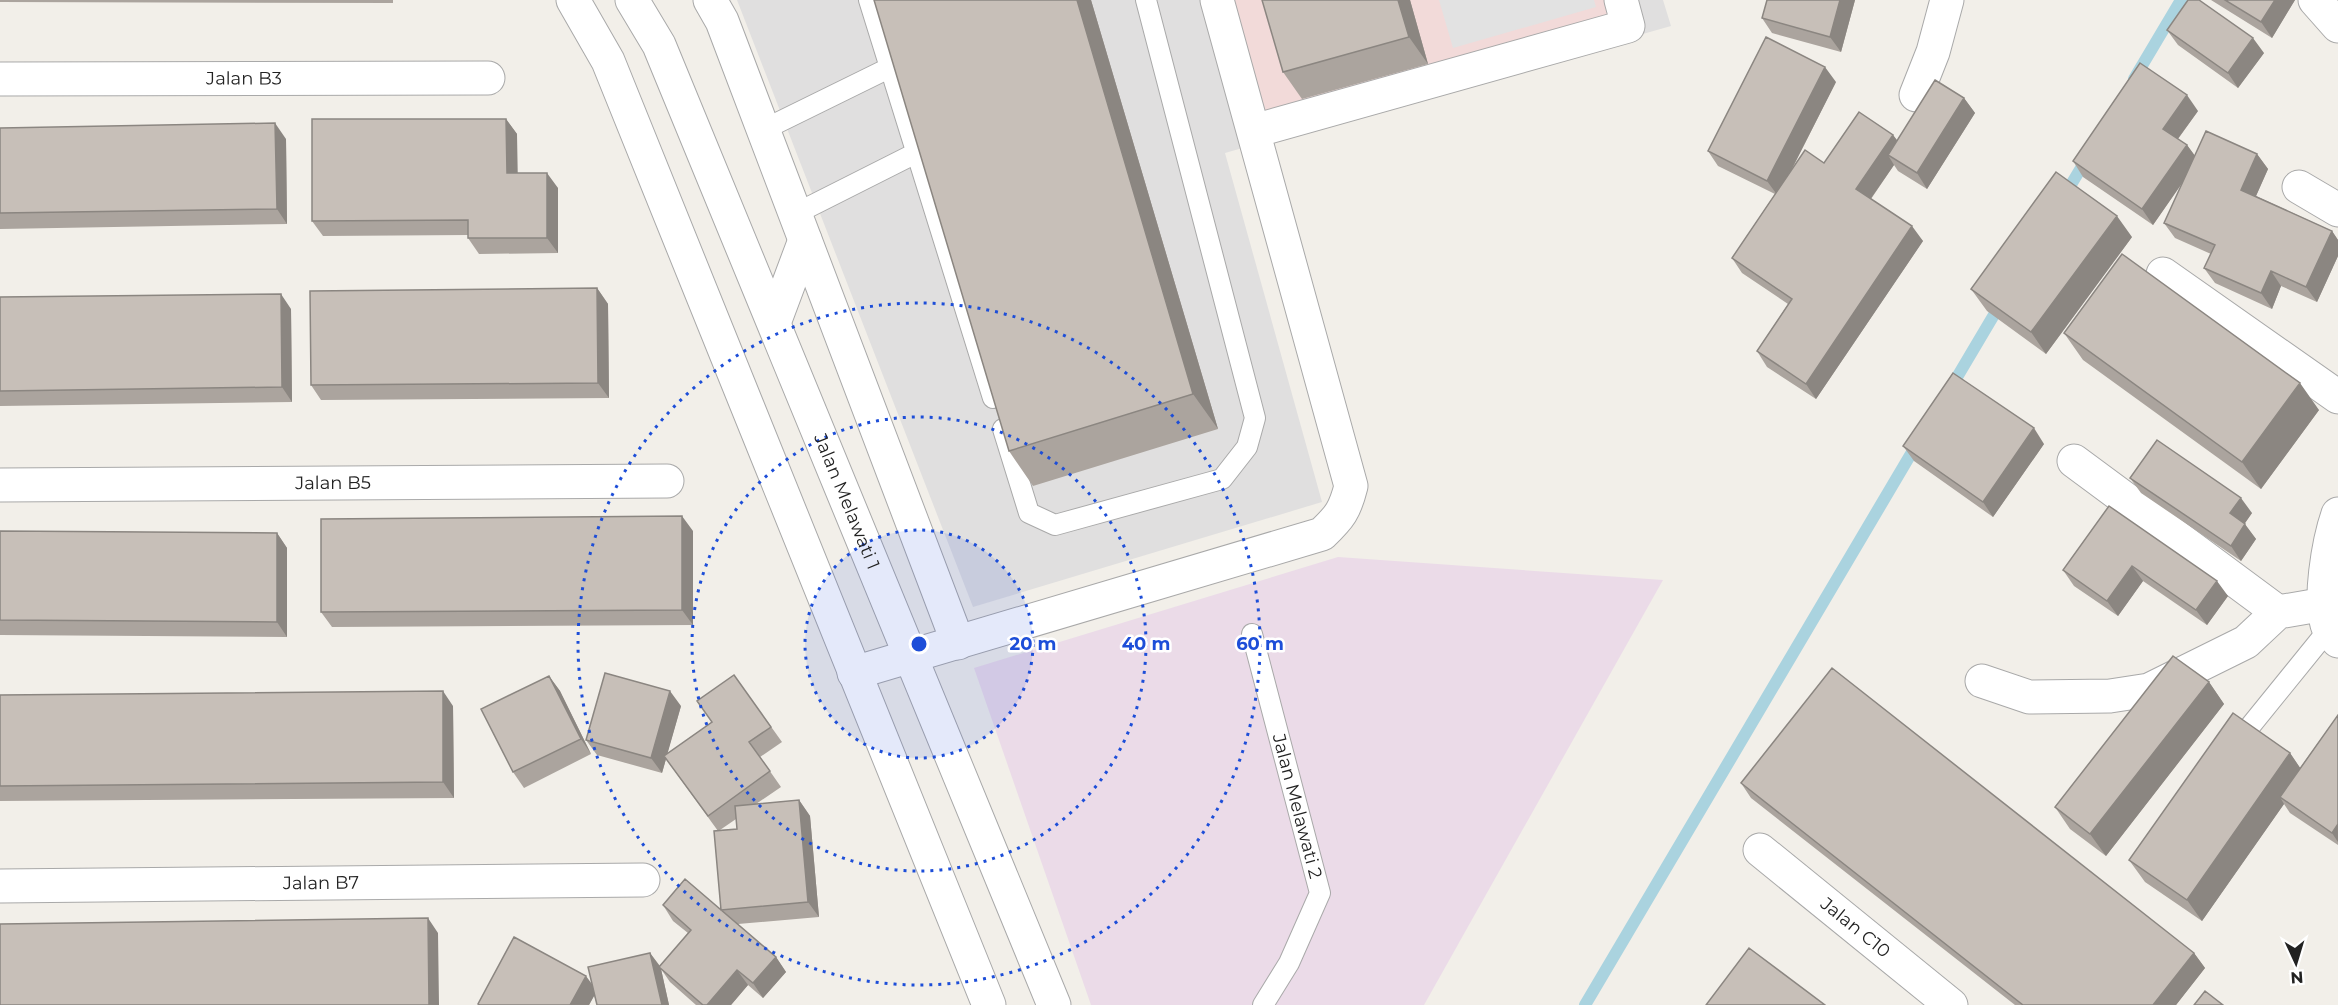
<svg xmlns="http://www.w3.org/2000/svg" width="2338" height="1005" viewBox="0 0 2338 1005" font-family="Montserrat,sans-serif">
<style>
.residential{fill:#e0dfdf}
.commercial{fill:#f2dad9}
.industrial{fill:#ebdbe8}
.parking{fill:#e2e2e2}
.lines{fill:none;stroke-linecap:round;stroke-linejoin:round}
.stream{stroke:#aad3df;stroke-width:12}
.service-casing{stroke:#a9a9a9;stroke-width:22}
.minor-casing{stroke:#a9a9a9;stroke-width:35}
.tertiary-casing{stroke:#a9a9a9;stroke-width:35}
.service{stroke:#fff;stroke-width:20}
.minor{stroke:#fff;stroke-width:33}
.tertiary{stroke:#fff;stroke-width:33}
.wall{fill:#aba49e;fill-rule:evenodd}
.shaded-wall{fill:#8b8681}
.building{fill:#c7bfb8;stroke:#8b8681;stroke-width:1.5}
.ring{fill:none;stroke:#1d4ed8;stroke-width:3;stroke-dasharray:3 6}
.labels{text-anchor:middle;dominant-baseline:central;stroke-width:5;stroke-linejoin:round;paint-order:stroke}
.street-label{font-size:18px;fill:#222;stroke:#fff}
.centre{fill:#1d4ed8;stroke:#fff;stroke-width:3}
.ring-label{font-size:18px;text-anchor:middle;font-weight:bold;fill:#1d4ed8;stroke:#fff;stroke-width:5;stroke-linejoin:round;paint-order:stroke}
</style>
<rect width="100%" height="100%" fill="#f2efe9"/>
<!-- residential -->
<path class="residential" d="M737,0H1663L1671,26L1225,153L1322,502L973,607Z"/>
<!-- commercial -->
<path class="commercial" d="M1232,0H1608L1612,16L1264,116Z"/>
<!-- industrial -->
<path class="industrial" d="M1338,557L1663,580L1424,1005H1091L974,668Z"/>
<!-- parking -->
<path class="parking" d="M1439,0H1594L1596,7L1453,48Z"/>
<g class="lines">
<!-- stream -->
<path class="stream" d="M2134,79L2181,0
M2063,198L2087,158
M1950,389L2001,303
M1585,1005L1918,442"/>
<!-- service casing -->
<g class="service-casing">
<g id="service">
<path d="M869,0L993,398"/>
<path d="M763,130L889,68"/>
<path d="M795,214L916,153"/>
<path d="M1003,429L1029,513L1055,525L1222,479L1247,447L1255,418L1146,0"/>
<path id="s1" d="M1252,634L1320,893L1289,963L1263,1005"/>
<path d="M2235,745L2329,629"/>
</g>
</g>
<!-- minor casing -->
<g class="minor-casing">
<g id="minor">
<path d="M710,0L722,21L958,643"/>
<path d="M2315,0L2338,26"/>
<path id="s2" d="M0,79L488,78"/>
<path d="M1916,95L1933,52L1947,0"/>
<path d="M1254,131L1628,26L1621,0"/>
<path d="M2299,187L2338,210"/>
<path d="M2163,274L2338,397"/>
<path d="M774,323L805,240"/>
<path d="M2074,461L2278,612"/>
<path id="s3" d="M0,485L667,481"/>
<path d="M2338,514C2329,540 2317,604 2329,630C2331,634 2335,637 2338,641"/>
<path d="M854,673L1322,534C1340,517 1345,510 1351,486L1217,0"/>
<path d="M1982,681L2029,697L2110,696L2149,690L2246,642L2278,612L2325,604"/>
<path id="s4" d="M1760,850L1951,1005"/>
<path id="s5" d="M0,886L643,880"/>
</g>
</g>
<!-- tertiary casing -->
<g class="tertiary-casing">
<g id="tertiary">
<path d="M573,0L608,61L989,1005"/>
<path id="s6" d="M632,0L659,45L1054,1005"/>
</g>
</g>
<!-- service -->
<use href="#service" class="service"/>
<!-- minor -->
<use href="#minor" class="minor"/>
<!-- tertiary -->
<use href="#tertiary" class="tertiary"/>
</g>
<!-- wall -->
<path class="wall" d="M0,0H393V3L0,2Z
M874,0H1091L1218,429L1033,486L1009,451Z
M1410,0L1428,64L1302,99L1283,72Z
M1767,0H1855L1841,52L1772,33L1762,18Z
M2211,0H2295L2272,38Z
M2167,30L2264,53L2238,88L2178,45Z
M1836,82L1791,171L1824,163L1893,135L1897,140L1964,98L1975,113L1927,189L1898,171L1894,165L1871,199L1923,241L1816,399L1767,367L1757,351L1788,304L1742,273L1732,258L1775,194L1718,166L1708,151Z
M2198,111L2178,139L2187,145L2195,156L2257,154L2268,169L2256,196L2332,231L2338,240V256L2317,302L2281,286L2272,309L2215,283L2204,268L2211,254L2175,238L2164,223L2183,182L2153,225L2083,177L2073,161Z
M506,119L517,134V173L558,188V253L479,254L468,238V235L323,236L312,221Z
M0,128L286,139L287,224L0,229Z
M2132,237L2046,354L1987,311L1971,289Z
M597,288L608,304L609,398L321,400L311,385Z
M0,297L291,309L292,402L0,406Z
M2064,333L2319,410L2261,489L2083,360Z
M2044,444L1993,517L1914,461L1903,446Z
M2130,478L2252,513L2244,524L2256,539L2241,561L2141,493Z
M2109,506L2228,596L2207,625L2143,581L2118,616L2074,586L2063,570Z
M0,531L277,533L287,548V637L0,635Z
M693,531V625L332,627L321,612Z
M734,675L782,742L760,757L781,787L756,804L799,800L810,816L819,917L738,924L776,957L786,972L763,998L748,985L731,1005H696L670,982L661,969L669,1005H597L594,995L589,1005H479L478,1004L592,984L650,953L660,966L688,933L673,921L663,905L722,910L718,831L666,759L662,773L597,755L586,740L681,706L667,754L712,722ZM736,819L737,829L720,830Z
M549,676L560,691L591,754L524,788L513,772Z
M2209,682L2224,704L2106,856L2070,829L2055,807Z
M0,695L453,706L454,798L0,801Z
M2338,715V845L2290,813L2284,804L2202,921L2145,882L2129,860L2290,753L2300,768Z
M1741,783L2194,953L2205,968L2176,1005H2015L1751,798Z"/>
<!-- shaded-wall -->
<path class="shaded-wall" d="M1077,0H1091L1218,429L1193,394Z
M1398,0H1410L1428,64L1409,37Z
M1840,0H1855L1841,52L1830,37Z
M2275,0H2295L2272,38L2261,22Z
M2253,38L2264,53L2238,88L2228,73Z
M1825,67L1836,82L1778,196L1767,181Z
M2187,95L2198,111L2174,144L2163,129Z
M1964,98L1975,113L1927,189L1917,173Z
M506,119L517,134L518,188L507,173Z
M275,123L286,139L287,224L277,209Z
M1893,135L1904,150L1888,155L1894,165L1867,204L1856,189Z
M2187,145L2198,160L2153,225L2142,209Z
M2257,154L2268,169L2252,205L2241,190Z
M547,173L558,188V253L547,238Z
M2117,216L2132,237L2046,354L2031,332Z
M1912,226L1923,241L1816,399L1806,384Z
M2332,231L2338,240V256L2317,302L2306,287Z
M2271,271L2281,286L2272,309L2261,293Z
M597,288L608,304L609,398L598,383Z
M281,294L291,309L292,402L282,387Z
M2300,383L2319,410L2261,489L2242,462Z
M2034,428L2044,444L1993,517L1983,502Z
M2241,498L2252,513L2241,529L2230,513Z
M682,516L693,531V625L682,610Z
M2245,524L2256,539L2241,561L2231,546Z
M277,533L287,548V637L277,622Z
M2132,566L2143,581L2118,616L2107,601Z
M2217,581L2228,596L2207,625L2196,610Z
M549,676L560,691L591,754L581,739Z
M2209,682L2224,704L2106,856L2090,834Z
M443,691L453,706L454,798L443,782Z
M670,691L681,706L662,773L651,758Z
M2290,753L2305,775L2280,797L2284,804L2202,921L2187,900Z
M799,800L810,816L819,917L808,902Z
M2338,824V842L2332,833Z
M428,918L438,933L439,1005H429Z
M650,953L661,968L659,967L661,969L669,1005H662Z
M2194,953L2205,968L2176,1005H2153Z
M776,957L786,972L763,998L753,983Z
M737,970L748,985L731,1005H707Z
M586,976L597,991L589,1005H570Z"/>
<!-- building -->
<path class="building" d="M874,0H1077L1193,394L1009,451Z
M1262,0H1398L1409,37L1283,72Z
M1767,0H1840L1830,37L1762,18Z
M2188,0H2199L2253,38L2228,73L2167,30Z
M2225,0H2275L2261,22Z
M1766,37L1825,67L1767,181L1708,151Z
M2140,63L2187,95L2163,129L2187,145L2142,209L2073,161Z
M1935,80L1964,98L1917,173L1888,155Z
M1859,112L1893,135L1856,189L1912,226L1806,384L1757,351L1792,299L1732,258L1805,150L1824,163Z
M312,119H506L507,173H547V238H468V220L312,221Z
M275,123L277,209L0,213V128Z
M2206,131L2257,154L2241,190L2332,231L2306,287L2271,271L2261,293L2204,268L2215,245L2164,223Z
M2056,172L2117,216L2031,332L1971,289Z
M2122,254L2300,383L2242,462L2064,333Z
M597,288L598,383L311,385L310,291Z
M281,294L282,387L0,391V297Z
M1953,373L2034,428L1983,502L1903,446Z
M2157,440L2241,498L2230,513L2245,524L2231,546L2130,478Z
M2109,506L2217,581L2196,610L2132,566L2107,601L2063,570Z
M682,516V610L321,612V519Z
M0,531L277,533V622L0,620Z
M2173,656L2209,682L2090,834L2055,807Z
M1832,668L2194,953L2153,1005H2023L1741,783Z
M605,673L670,691L651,758L586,740Z
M734,675L771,727L749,742L770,771L708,816L664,756L712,722L697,701Z
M549,676L581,739L513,772L481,709Z
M443,691V782L0,786V695Z
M2233,713L2290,753L2187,900L2129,860Z
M2338,715V824L2332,833L2280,797Z
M799,800L808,902L721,910L714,831L737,829L735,806Z
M685,879L776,957L753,983L737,970L707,1005H703L659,967L691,930L663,905Z
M428,918L429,1005H0V924Z
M514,937L586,976L570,1005H480L478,1004Z
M1749,948L1825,1005H1706Z
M650,953L662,1005H597L588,967Z
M2205,991L2223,1005H2194Z"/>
<!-- distance rings -->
<circle cx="919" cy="644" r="114" fill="#1d4ed8" fill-opacity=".12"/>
<g class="ring">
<circle cx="919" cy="644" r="114"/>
<circle cx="919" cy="644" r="227"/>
<circle cx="919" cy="644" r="341"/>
</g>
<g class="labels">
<!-- street labels -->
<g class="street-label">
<text stroke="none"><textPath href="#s2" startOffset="244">Jalan B3</textPath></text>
<text stroke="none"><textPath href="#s3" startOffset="333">Jalan B5</textPath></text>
<text stroke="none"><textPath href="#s6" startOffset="546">Jalan Melawati 1</textPath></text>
<text stroke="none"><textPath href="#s1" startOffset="178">Jalan Melawati 2</textPath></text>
<text stroke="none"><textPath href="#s5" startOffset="321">Jalan B7</textPath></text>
<text stroke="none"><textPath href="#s4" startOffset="123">Jalan C10</textPath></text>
</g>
</g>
<circle cx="919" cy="644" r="9" class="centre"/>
<g class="ring-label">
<text x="1033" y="650">20 m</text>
<text x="1146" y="650">40 m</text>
<text x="1260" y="650">60 m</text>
</g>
<!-- north arrow -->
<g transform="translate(2296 963) rotate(176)" stroke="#ffffff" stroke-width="4.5" paint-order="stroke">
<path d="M0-4.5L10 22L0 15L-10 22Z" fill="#222222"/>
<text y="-9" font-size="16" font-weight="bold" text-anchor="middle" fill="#222222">N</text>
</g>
</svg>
